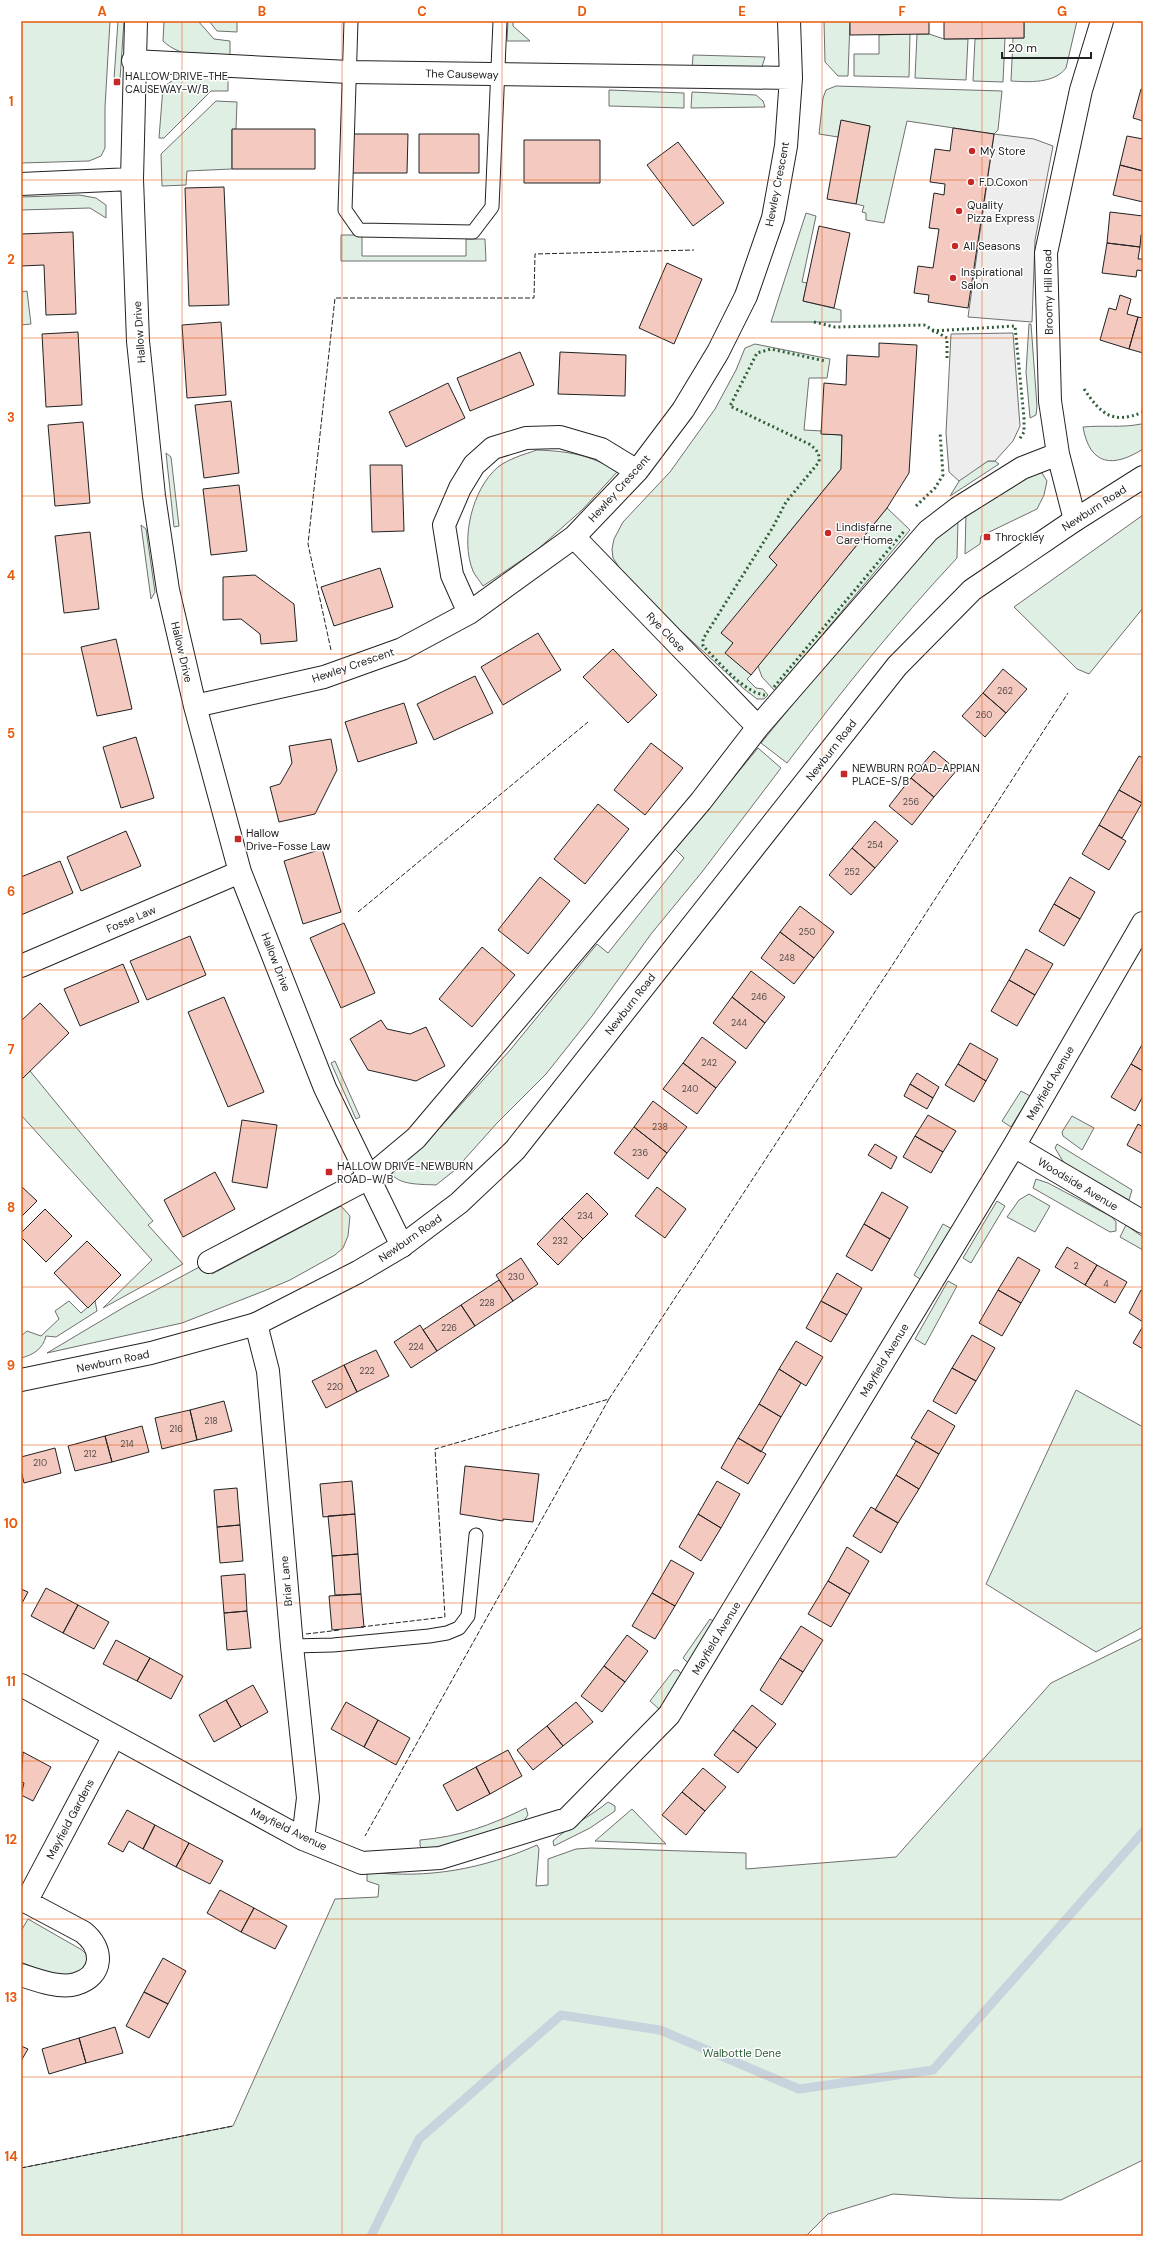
<svg xmlns="http://www.w3.org/2000/svg" width="1164" height="2257" viewBox="0 0 1164 2257" font-family="'DM Sans',sans-serif">
<style>
.green{fill:#e0efe3;stroke:#6f6f6f}
.parking{fill:#ededed;stroke:#6f6f6f}
.lines{fill:none;stroke-linecap:round;stroke-linejoin:round}
.stream{stroke:#c7d3dd;stroke-width:9}
.building{fill:#f3c9c0;stroke:#222}
.lane-casing{stroke:#222;stroke-width:15}
.street-casing{stroke:#222;stroke-width:24}
.primary-casing{stroke:#222;stroke-width:24}
.lane{stroke:#fff;stroke-width:13}
.street{stroke:#fff;stroke-width:22}
.primary{stroke:#fff;stroke-width:22}
.hedge{stroke:#2f5e38;stroke-width:3;stroke-dasharray:2 3;stroke-linecap:butt}
.fence{stroke:#222;stroke-width:1;stroke-dasharray:5 2;stroke-linecap:butt}
.grid{fill:none;stroke:#e8590c;stroke-width:1;stroke-opacity:0.55}
.poi-dot{fill:#c62828;stroke:#fff;stroke-width:1.5}
.labels{text-anchor:middle;dominant-baseline:central;stroke-width:3;stroke-linejoin:round;paint-order:stroke}
.number-label{font-size:9px;fill:#564c4a}
.street-label{font-size:11px;fill:#222;stroke:#fff}
.poi-label{font-size:11px;fill:#222;stroke:#fff;text-anchor:start}
.park-label{font-size:11px;fill:#2f5e38;stroke:#fff}
.neatline{fill:none;stroke:#e8590c;stroke-width:1.5}
.grid-label{font-size:13px;text-anchor:middle;font-weight:bold;fill:#e8590c}
</style>
<rect width="100%" height="100%" fill="#fff"/>
<!-- green -->
<path class="green" d="M21,21H110L105,107V148L101,156L89,161L21,163Z
M118,21H124L120,79H114Z
M164,21H198L214,39L230,41V55C206,55 182,59 163,41Z
M209,21H237V32L217,31Z
M508,21H513V26L530,41H507Z
M824,21H850L848,76H838L825,62Z
M1024,21H1077L1066,68C1054,84 1028,82 1011,81L1013,38H1024Z
M910,34L909,77L854,76V54H879V35Z
M917,34H929L944,39H968L966,80L915,78Z
M1005,38L1003,82L973,81L975,39Z
M693,55L765,57L762,67L692,70Z
M188,76L228,77V91H211L164,138H159L163,87L178,77Z
M836,86L1002,91L998,130L994,134L907,121L884,223L866,220V213L862,212L864,206L856,204L870,126L841,121L838,137L819,134L823,98L826,90Z
M609,90L684,93V108L609,106Z
M692,92L756,95L763,101L765,107L691,108Z
M216,101L237,102L236,129L232,130V169L187,171L186,185L162,186L161,154Z
M79,195L96,198L106,205V218L90,208L21,210V197Z
M806,213L816,216L802,282L807,283L803,301L841,310V322H771Z
M341,235H362V256H466V239H485L486,261H341Z
M27,291L31,324L21,325V292Z
M1029,324H1031L1037,406L1036,415L1030,418L1026,372Z
M755,344L830,359L827,378H809L804,430L822,431V434L842,435L841,469L769,557L777,565L733,643L751,675L747,679L756,688L763,689L768,695L764,699H757L744,689L630,584L613,558L612,549L614,539L623,522L670,472L715,409L736,370L745,348Z
M1141,424L1143,425V449C1113,468 1090,466 1083,427C1103,425 1122,428 1141,424Z
M537,450C567,451 593,455 617,472L583,509L537,550L483,586C480,581 475,576 473,571C460,540 472,489 498,467C508,459 525,454 537,450Z
M166,453L171,457L179,526L174,527Z
M988,461H995L999,464L950,496L961,478Z
M1035,471L1042,473L1047,481L1044,495L1037,509L981,536L980,544L965,554L966,513Z
M887,508L910,530L775,691L762,677L758,666Z
M1143,515V608L1089,674L1077,669L1014,607Z
M958,520L957,558C896,623 841,692 787,763L761,743L885,592L938,536Z
M141,525L146,529L155,592L151,599Z
M758,748L781,768L702,872L651,934L592,1016L546,1074L497,1123L455,1170L436,1185C423,1184 397,1186 391,1172L436,1132L511,1049L597,944L608,953L684,858L675,849Z
M335,1061L360,1117L356,1119L331,1063Z
M30,1071L153,1221L148,1225L183,1264L103,1308L152,1260L21,1115V1078Z
M1021,1091L1030,1096L1011,1127L1002,1121Z
M1072,1116L1094,1128L1082,1150L1063,1136L1062,1132Z
M1057,1144L1132,1190L1129,1200L1064,1163L1055,1148Z
M1036,1179L1048,1183L1112,1217L1116,1222V1231L1110,1232L1033,1188Z
M1029,1194L1050,1206L1035,1232L1007,1217L1019,1200Z
M997,1201L1005,1206L971,1263L963,1258Z
M341,1206L350,1216L348,1236L343,1248L335,1255L290,1280L264,1291L182,1323L47,1353L126,1306L205,1264L212,1274Z
M943,1224L954,1230L923,1281L914,1275Z
M1126,1225L1143,1237V1250L1120,1237Z
M948,1281L957,1286L925,1345L915,1339Z
M69,1301L81,1313L95,1301L97,1311L56,1337L46,1336C43,1349 33,1355 21,1358V1336L27,1331L41,1336L59,1319L55,1311Z
M1076,1390L1143,1427V1627L1096,1652L986,1584Z
M710,1619L716,1623L691,1666L683,1658Z
M1143,1638V2160L1061,2200L957,2198L893,2194L828,2214L806,2236H21V2168L233,2126L335,1899L378,1897L379,1885L367,1881V1875L370,1872C428,1879 483,1869 537,1845L539,1849L536,1886L548,1885V1859L576,1849L591,1848L746,1853V1869L896,1857L1051,1683Z
M674,1670H678L683,1676L659,1709L650,1701Z
M608,1802L615,1806V1811L590,1828L554,1846L553,1841C569,1826 590,1817 608,1802Z
M526,1808L528,1815L523,1822L425,1851L420,1846V1840C459,1837 491,1825 526,1808Z
M632,1809L666,1844L595,1841Z
M28,1919L82,1950L88,1956C82,1988 40,1971 21,1962V1931Z"/>
<!-- parking -->
<path class="parking" d="M994,134L1034,139L1053,146L1035,240L1032,322L968,317Z
M1013,333L1020,426L1013,441L995,461H988L959,481L949,472L946,433L951,334Z"/>
<g class="lines">
<!-- stream -->
<path class="stream" d="M371,2236L419,2139L561,2015L660,2030L799,2089L933,2070L1143,1832"/>
</g>
<!-- building -->
<path class="building" d="M850,21H929V34L850,35Z
M944,21H1024V38L944,39Z
M1141,89H1143V121L1133,118Z
M841,120L870,126L856,204L827,199Z
M953,128L994,134L968,308L928,302L929,295L914,293L918,266L933,268L939,229L929,228L934,193L944,195L945,184L930,182L935,149L950,151Z
M232,129H315V169H232Z
M351,134H408L407,173H351Z
M419,134H479V173H419Z
M1127,136L1143,139V171L1120,165Z
M524,140H600V183H524Z
M678,142L724,203L693,226L647,165Z
M1120,165L1143,171V202L1113,195Z
M224,187L229,305L189,306L185,188Z
M1110,212L1143,216V235H1141L1140,247L1107,243Z
M819,226L850,233L834,308L803,301Z
M73,232L76,314L46,315L44,265L21,266V234Z
M1107,243L1140,247L1138,259H1143V271L1137,270L1136,277L1102,273Z
M667,263L702,279L674,344L639,328Z
M1120,295L1131,299L1127,314L1138,317L1129,349L1100,340L1109,308L1116,310Z
M1138,317L1143,318V353L1129,349Z
M221,322L226,395L187,398L182,325Z
M78,332L82,405L46,407L42,334Z
M879,343L917,345L909,473L887,508L751,675L725,653L733,643L721,633L777,565L769,557L841,469L842,435L821,434L824,383L846,385L847,355L879,357Z
M520,352L534,385L470,411L457,378Z
M560,352L626,355L625,396L558,394Z
M448,383L465,418L406,447L389,412Z
M231,401L239,473L204,478L195,405Z
M83,422L90,503L55,506L48,425Z
M370,465H402L404,531L372,532Z
M239,485L247,551L211,555L203,489Z
M90,532L99,609L64,613L55,536Z
M380,568L393,607L334,626L321,587Z
M255,575L294,604L297,641L261,644L260,634L241,619L223,620V577Z
M538,633L561,670L503,705L481,667Z
M116,639L132,709L97,716L81,647Z
M613,649L657,695L628,723L583,677Z
M1003,669L1027,689L1006,713L983,693Z
M475,676L493,713L434,740L417,704Z
M983,693L1006,713L985,737L962,716Z
M404,703L417,743L358,762L345,722Z
M136,737L154,798L121,808L103,747Z
M331,739L337,770L315,814L279,822L270,787L280,784L292,763L289,746Z
M651,743L683,768L645,815L614,790Z
M934,751L957,770L934,797L911,778Z
M1139,756L1143,758L1142,803L1119,790Z
M911,778L934,797L912,825L889,806Z
M1119,790L1142,803L1122,838L1099,825Z
M598,804L629,829L585,884L554,859Z
M875,821L898,841L875,868L852,848Z
M1099,825L1126,841L1109,870L1082,854Z
M126,831L141,866L81,891L67,857Z
M852,848L875,868L851,895L829,875Z
M322,849L341,912L303,924L284,861Z
M60,861L73,893L21,915V877Z
M540,877L570,901L528,954L498,930Z
M1070,877L1095,892L1080,919L1054,904Z
M1054,904L1080,919L1064,946L1039,931Z
M800,906L834,932L814,958L780,932Z
M344,923L375,993L341,1008L310,938Z
M780,932L814,958L794,984L761,958Z
M190,936L206,975L147,1000L130,961Z
M482,947L515,975L472,1027L439,999Z
M1026,949L1053,964L1035,995L1009,980Z
M123,964L139,1002L80,1026L64,989Z
M751,971L785,997L765,1023L732,997Z
M1009,980L1035,995L1017,1026L991,1011Z
M224,997L264,1092L228,1107L188,1012Z
M732,997L765,1023L746,1049L713,1023Z
M40,1003L69,1033L22,1079L21,1021Z
M381,1020L387,1029L410,1034L426,1027L445,1066L416,1081L368,1070L350,1039Z
M702,1037L736,1062L716,1088L683,1063Z
M970,1043L998,1059L986,1081L958,1064Z
M1143,1043V1071L1131,1064Z
M683,1063L716,1088L697,1114L663,1089Z
M958,1064L986,1081L974,1102L945,1085Z
M1131,1064L1143,1071V1096L1135,1111L1111,1097Z
M917,1073L939,1087L933,1098L910,1084Z
M910,1084L933,1098L927,1109L904,1096Z
M653,1101L687,1127L667,1153L634,1127Z
M928,1115L956,1131L943,1152L915,1136Z
M242,1120L277,1125L267,1188L232,1182Z
M1138,1124L1143,1127V1154L1127,1145Z
M634,1127L667,1153L648,1179L614,1153Z
M915,1136L943,1152L931,1173L903,1157Z
M875,1144L897,1157L891,1169L868,1155Z
M215,1172L235,1209L183,1237L164,1200Z
M21,1186L37,1201L21,1217Z
M657,1187L686,1209L665,1238L635,1216Z
M882,1192L908,1207L890,1239L864,1224Z
M587,1193L608,1214L583,1239L562,1218Z
M45,1209L72,1236L46,1262L21,1237V1233Z
M562,1218L583,1239L558,1265L537,1244Z
M864,1224L890,1239L872,1271L846,1256Z
M87,1241L121,1275L88,1308L54,1273Z
M1067,1247L1097,1265L1085,1285L1055,1267Z
M1018,1257L1040,1270L1021,1303L998,1290Z
M521,1258L538,1284L513,1301L496,1275Z
M1097,1265L1127,1282L1115,1303L1085,1285Z
M837,1273L862,1288L847,1315L821,1301Z
M499,1280L513,1301L475,1326L461,1305Z
M998,1290L1021,1303L1002,1336L979,1323Z
M1141,1290L1143,1291V1322L1129,1313Z
M821,1301L847,1315L831,1342L806,1328Z
M461,1305L475,1326L437,1351L423,1330Z
M420,1325L437,1351L411,1368L394,1342Z
M1143,1326V1349L1133,1343Z
M972,1335L995,1348L976,1381L952,1368Z
M796,1341L823,1357L806,1386L779,1369Z
M376,1350L389,1376L357,1392L344,1365Z
M344,1365L357,1392L326,1408L312,1381Z
M952,1368L976,1381L956,1414L933,1401Z
M779,1369L801,1383L781,1417L759,1404Z
M224,1401L232,1431L197,1440L190,1410Z
M759,1404L781,1417L761,1452L738,1438Z
M190,1410L197,1440L162,1449L155,1418Z
M928,1410L955,1426L939,1454L911,1438Z
M142,1426L149,1452L112,1462L105,1436Z
M105,1436L112,1462L75,1471L68,1446Z
M738,1438L766,1454L748,1484L721,1468Z
M916,1441L939,1454L919,1489L896,1475Z
M55,1448L61,1473L24,1483L21,1470V1457Z
M465,1466L539,1474L533,1522L503,1519V1521L460,1514Z
M896,1475L919,1489L898,1523L875,1510Z
M352,1481L355,1514L323,1517L320,1484Z
M717,1481L740,1494L721,1528L698,1514Z
M237,1488L240,1525L217,1527L214,1490Z
M871,1507L898,1523L881,1553L853,1536Z
M355,1514L358,1554L332,1556L328,1516Z
M698,1514L721,1528L701,1561L679,1547Z
M240,1525L243,1561L220,1563L217,1527Z
M847,1547L869,1561L850,1594L828,1581Z
M358,1554L361,1594L335,1595L332,1556Z
M671,1560L694,1573L675,1606L652,1593Z
M245,1574L247,1611L224,1613L221,1576Z
M828,1581L850,1594L831,1627L808,1614Z
M46,1588L78,1605L63,1633L31,1616Z
M21,1589L28,1592L21,1605Z
M652,1593L675,1606L655,1639L632,1626Z
M361,1594L364,1627L332,1630L329,1596Z
M78,1605L109,1622L94,1649L63,1633Z
M247,1611L251,1648L227,1650L224,1613Z
M801,1626L823,1640L803,1672L780,1658Z
M627,1635L648,1651L625,1682L604,1666Z
M116,1640L150,1658L137,1681L103,1664Z
M150,1658L183,1676L171,1699L137,1681Z
M780,1658L803,1672L782,1705L760,1690Z
M604,1666L625,1682L602,1712L581,1696Z
M253,1685L268,1712L241,1727L226,1700Z
M226,1700L241,1727L214,1742L199,1715Z
M346,1702L378,1720L364,1747L331,1729Z
M576,1702L593,1722L563,1746L547,1726Z
M752,1705L776,1724L757,1748L733,1730Z
M378,1720L410,1738L396,1765L364,1747Z
M547,1726L563,1746L533,1770L517,1750Z
M733,1730L757,1748L738,1773L714,1755Z
M508,1750L522,1776L490,1794L476,1767Z
M23,1752L51,1767L33,1801L21,1795L24,1783L21,1781Z
M476,1767L490,1794L457,1811L443,1785Z
M703,1768L726,1787L705,1811L682,1792Z
M682,1792L705,1811L686,1835L662,1815Z
M127,1810L155,1825L143,1849L129,1841L123,1852L108,1844Z
M155,1825L189,1843L176,1867L143,1849Z
M189,1843L223,1861L210,1884L176,1867Z
M220,1890L254,1908L241,1932L207,1913Z
M254,1908L287,1926L275,1949L241,1932Z
M163,1958L186,1971L168,2004L144,1992Z
M144,1992L168,2004L149,2038L126,2026Z
M115,2027L123,2053L86,2063L79,2038Z
M79,2038L86,2063L49,2074L42,2049Z
M21,2046L28,2049L21,2061Z"/>
<g class="lines">
<!-- lane casing -->
<g class="lane-casing">
<path id="lane" d="M351,21L345,210L359,230L473,232L492,207L500,21
M292,1646L333,1645L429,1636L447,1633L459,1628L468,1616L476,1535"/>
</g>
<!-- street casing -->
<g class="street-casing">
<path id="street" d="M136,21L132,179L138,341L154,496L168,590L195,706L240,872L325,1088L402,1246
M133,61L349,72L791,78
M21,184L132,179
M1075,520L1058,454L1050,401L1046,253L1081,90L1102,21
M574,537L758,727
M469,613L452,575L444,525L460,488L474,465L493,448L526,438L560,437L601,449L637,471
M195,706L324,677L402,649L469,613L574,537L637,471L683,410L718,352L746,296L773,218L786,146L791,78L789,21
M21,966L240,872
M1014,1146L1143,1222
M209,1262L367,1179L416,1138L701,801L758,727L928,531L958,508L1022,468L1058,454
M256,1324L268,1371L292,1646L308,1798L303,1839
M21,1685L303,1839L362,1863L440,1858L567,1819L669,1715L1014,1146L1143,923
M21,1899L83,1932C104,1948 104,1976 76,1984C60,1989 36,1980 21,1975
M26,1902L114,1736"/>
</g>
<!-- primary casing -->
<g class="primary-casing">
<path id="primary" d="M21,1380L151,1353L256,1324L358,1272L402,1246L459,1203L515,1150L897,666L972,590L1075,520L1143,477"/>
</g>
<!-- lane -->
<use href="#lane" class="lane"/>
<!-- street -->
<use href="#street" class="street"/>
<!-- primary -->
<use href="#primary" class="primary"/>
<!-- hedge -->
<path class="hedge" d="M814,322L835,327L924,325L947,338V359
M932,331L1015,326L1024,418V432L1019,440
M1084,389C1101,414 1112,425 1143,412
M916,506L935,488L943,475L940,432
M774,687L905,530
M765,695C744,693 718,661 703,646V639L773,527L786,502L819,462C820,453 816,449 809,444L730,406L757,353L771,349L825,361"/>
<!-- fence -->
<path class="fence" d="M331,650L308,544L335,298H534L535,254L694,250
M358,912L588,722
M609,1399L897,958L1068,693
M361,1627L445,1617L435,1449L609,1399L365,1836
M306,1634L340,1630
M21,2168L233,2126"/>
</g>
<!-- grid -->
<path class="grid" d="M182,21V2236M342,21V2236M502,21V2236M662,21V2236M822,21V2236M982,21V2236M21,180H1143M21,338H1143M21,496H1143M21,654H1143M21,812H1143M21,970H1143M21,1128H1143M21,1287H1143M21,1445H1143M21,1603H1143M21,1761H1143M21,1919H1143M21,2077H1143"/>
<!-- markers -->
<g class="poi-dot">
<rect x="113" y="78" width="8" height="8" rx="2"/>
<circle cx="972" cy="151" r="4"/>
<circle cx="971" cy="182" r="4"/>
<circle cx="959" cy="211" r="4"/>
<circle cx="955" cy="246" r="4"/>
<circle cx="953" cy="278" r="4"/>
<circle cx="828" cy="533" r="4"/>
<rect x="983" y="533" width="8" height="8" rx="2"/>
<rect x="840" y="770" width="8" height="8" rx="2"/>
<rect x="234" y="835" width="8" height="8" rx="2"/>
<rect x="325" y="1168" width="8" height="8" rx="2"/>
</g>
<g class="labels">
<!-- number labels -->
<g class="number-label">
<text x="1005" y="691">262</text>
<text x="984" y="715">260</text>
<text x="911" y="802">256</text>
<text x="875" y="845">254</text>
<text x="852" y="872">252</text>
<text x="807" y="932">250</text>
<text x="787" y="958">248</text>
<text x="759" y="997">246</text>
<text x="739" y="1023">244</text>
<text x="709" y="1063">242</text>
<text x="690" y="1089">240</text>
<text x="660" y="1127">238</text>
<text x="640" y="1153">236</text>
<text x="585" y="1216">234</text>
<text x="560" y="1241">232</text>
<text x="1076" y="1266">2</text>
<text x="516" y="1277">230</text>
<text x="1106" y="1284">4</text>
<text x="487" y="1303">228</text>
<text x="449" y="1328">226</text>
<text x="416" y="1347">224</text>
<text x="367" y="1371">222</text>
<text x="335" y="1387">220</text>
<text x="211" y="1421">218</text>
<text x="176" y="1429">216</text>
<text x="127" y="1444">214</text>
<text x="90" y="1454">212</text>
<text x="40" y="1463">210</text>
</g>
<!-- street labels -->
<g class="street-label">
<text transform="translate(462 74) rotate(1)">The Causeway</text>
<text transform="translate(777 184) rotate(-79)">Hewley Crescent</text>
<text transform="translate(1048 292) rotate(-91)">Broomy Hill Road</text>
<text transform="translate(139 332) rotate(-94)">Hallow Drive</text>
<text transform="translate(619 488) rotate(-48)">Hewley Crescent</text>
<text transform="translate(1094 508) rotate(-33)">Newburn Road</text>
<text transform="translate(666 632) rotate(46)">Rye Close</text>
<text transform="translate(182 652) rotate(77)">Hallow Drive</text>
<text transform="translate(353 665) rotate(-19)">Hewley Crescent</text>
<text transform="translate(831 750) rotate(-52)">Newburn Road</text>
<text transform="translate(131 919) rotate(-23)">Fosse Law</text>
<text transform="translate(276 962) rotate(69)">Hallow Drive</text>
<text transform="translate(630 1004) rotate(-52)">Newburn Road</text>
<text transform="translate(1050 1083) rotate(-60)">Mayfield Avenue</text>
<text transform="translate(1078 1184) rotate(31)">Woodside Avenue</text>
<text transform="translate(410 1238) rotate(-35)">Newburn Road</text>
<text transform="translate(884 1360) rotate(-59)">Mayfield Avenue</text>
<text transform="translate(113 1361) rotate(-12)">Newburn Road</text>
<text transform="translate(286 1581) rotate(-95)">Briar Lane</text>
<text transform="translate(716 1638) rotate(-59)">Mayfield Avenue</text>
<text transform="translate(70 1819) rotate(-62)">Mayfield Gardens</text>
<text transform="translate(289 1829) rotate(26)">Mayfield Avenue</text>
</g>
<!-- poi labels -->
<g class="poi-label">
<text x="125" y="76">HALLOW DRIVE-THE<tspan x="125" dy="13">CAUSEWAY-W/B</tspan></text>
<text x="980" y="151">My Store</text>
<text x="979" y="182">F.D.Coxon</text>
<text x="967" y="205">Quality<tspan x="967" dy="13">Pizza Express</tspan></text>
<text x="963" y="246">All Seasons</text>
<text x="961" y="272">Inspirational<tspan x="961" dy="13">Salon</tspan></text>
<text x="836" y="527">Lindisfarne<tspan x="836" dy="13">Care Home</tspan></text>
<text x="995" y="537">Throckley</text>
<text x="852" y="768">NEWBURN ROAD-APPIAN<tspan x="852" dy="13">PLACE-S/B</tspan></text>
<text x="246" y="833">Hallow<tspan x="246" dy="13">Drive-Fosse Law</tspan></text>
<text x="337" y="1166">HALLOW DRIVE-NEWBURN<tspan x="337" dy="13">ROAD-W/B</tspan></text>
</g>
<!-- park labels -->
<g class="park-label">
<text x="742" y="2053">Walbottle Dene</text>
</g>
</g>
<!-- border -->
<rect width="1164" height="2257" fill="none" stroke="#ffffff" stroke-width="44"/>
<!-- scale -->
<path d="M1002 52v6h89v-6" fill="none" stroke="#222222" stroke-width="2"/>
<text x="1008" y="52" font-size="12" fill="#222222" stroke="#ffffff" stroke-width="3" paint-order="stroke">20 m</text>
<rect x="22" y="22" width="1120" height="2213" class="neatline"/>
<g class="grid-label">
<text x="102" y="16">A</text>
<text x="262" y="16">B</text>
<text x="422" y="16">C</text>
<text x="582" y="16">D</text>
<text x="742" y="16">E</text>
<text x="902" y="16">F</text>
<text x="1062" y="16">G</text>
<text x="11" y="106">1</text>
<text x="11" y="264">2</text>
<text x="11" y="422">3</text>
<text x="11" y="580">4</text>
<text x="11" y="738">5</text>
<text x="11" y="896">6</text>
<text x="11" y="1054">7</text>
<text x="11" y="1212">8</text>
<text x="11" y="1370">9</text>
<text x="11" y="1528">10</text>
<text x="11" y="1686">11</text>
<text x="11" y="1844">12</text>
<text x="11" y="2002">13</text>
<text x="11" y="2161">14</text>
</g>
</svg>
